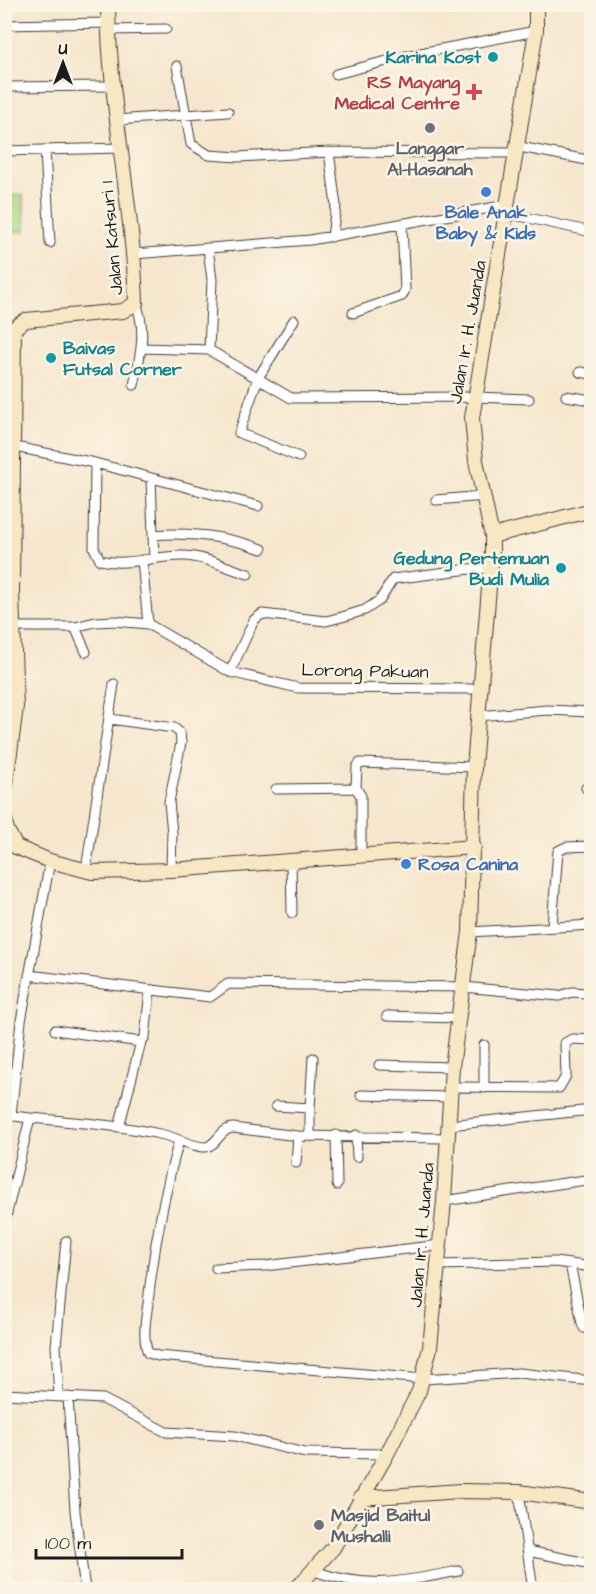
<svg xmlns="http://www.w3.org/2000/svg" width="596" height="1594" viewBox="0 0 596 1594" font-family="'Architects Daughter',sans-serif">
<style>
.green{fill:#add782;stroke:#647a4f;stroke-width:1.5}
.lines{fill:none;stroke-linecap:round;stroke-linejoin:round}
.street-casing{stroke:#3d3a37;stroke-width:11}
.secondary-casing{stroke:#3d3a37;stroke-width:16}
.street{stroke:#fff;stroke-width:9}
.secondary{stroke:#f7e8c3;stroke-width:14}
.culture-dot{fill:#0f9aa8;stroke:#fcf5e5;stroke-width:2}
.health-dot{fill:#e0444e;stroke:#fcf5e5;stroke-width:2}
.worship-dot{fill:#6b7280;stroke:#fcf5e5;stroke-width:2}
.shop-dot{fill:#3f7fe0;stroke:#fcf5e5;stroke-width:2}
.labels{text-anchor:middle;dominant-baseline:central;stroke-width:5;stroke-linejoin:round;paint-order:stroke}
.culture-label{font-size:18px;font-weight:bold;fill:#0d838f;stroke:#fcf5e5;text-anchor:end}
.health-label{font-size:18px;font-weight:bold;fill:#be3a42;stroke:#fcf5e5;text-anchor:end}
.worship-label{font-size:18px;font-weight:bold;fill:#5b616d;stroke:#fcf5e5}
.shop-label{font-size:18px;font-weight:bold;fill:#366cbe;stroke:#fcf5e5}
.street-label{font-size:18px;fill:#1c1c1c;stroke:#fcf5e5}
</style>
<rect width="100%" height="100%" fill="#fcf5e5"/>
<filter id="ink" filterUnits="userSpaceOnUse"><feTurbulence type="fractalNoise" baseFrequency=".0167" numOctaves="2"/><feDisplacementMap in="SourceGraphic" scale="12" xChannelSelector="R" yChannelSelector="G"/><feConvolveMatrix kernelMatrix="1 2 1 2 8 2 1 2 1" color-interpolation-filters="sRGB"/></filter>
<filter id="wash" filterUnits="userSpaceOnUse"><feTurbulence type="fractalNoise" baseFrequency=".008" numOctaves="4" result="noise"/><feDisplacementMap in="SourceGraphic" scale="24" xChannelSelector="R" yChannelSelector="G"/><feGaussianBlur stdDeviation="1.35" result="paint"/><feColorMatrix in="noise" values="0 0 0 0 0 0 0 0 0 0 0 0 0 0 0 0 0 1.4 0 .05"/><feComposite in="paint" operator="in"/></filter>
<g filter="url(#wash)">
<rect width="100%" height="100%" fill="#f6e6cd"/>
<!-- green -->
<path class="green" d="M23,195L25,231L5,232V196Z"/>
</g>
<g filter="url(#ink)">
<g class="lines">
<!-- street casing -->
<g class="street-casing">
<path id="street" d="M4,25L108,23
M108,30L166,29
M177,66L191,144L209,155L238,157L329,152L514,153
M336,74L410,55L536,31
M4,87L111,86
M116,120L228,112
M515,146L592,161
M45,150L50,243
M4,151L121,148
M329,152L336,206L332,237
M506,213L592,232
M208,248L212,280L209,350
M134,254L310,240L507,205
M353,313L402,296L405,290L402,225
M294,320L258,378L239,433L299,457
M142,348L209,350L291,398L474,397L529,399
M580,372L592,374
M134,385C140,357 147,331 136,303
M566,396L592,400
M15,447L95,463L258,506
M95,463L94,548L100,560C127,567 157,555 185,556C206,557 228,568 248,574
M151,478L153,535
M436,500L485,496
M154,558L153,535C189,532 228,537 262,549
M142,560L148,624
M14,627H75L95,622L115,621L148,624L230,672L298,688L480,689
M75,627L86,652
M230,672L254,620L262,614L326,621L342,617L365,610L380,600L393,579L477,568L491,569
M478,716L547,710L592,712
M110,719L174,728L180,733L181,743L169,802L172,833L171,870
M586,788H592
M276,789L356,788
M361,856V796L356,788L357,767L360,763L474,767
M291,861L292,913
M86,870L114,684
M552,926L558,851L566,847L592,846
M470,932L592,925
M29,975L210,997L228,984L463,987L559,996L572,992L586,993L592,1001
M387,1016L457,1018
M55,1030L141,1042L145,1037L150,990
M484,1045V1088
M379,1065L452,1067
M451,1087L559,1088L566,1076L565,1043L572,1039L592,1040
M361,1095L450,1097
M276,1106L310,1108V1136
M310,1108L313,1058
M11,1115L21,1021L50,861
M30,1118C75,1122 120,1125 164,1135C177,1138 190,1146 204,1147C216,1148 220,1128 233,1128L298,1136L448,1138
M449,1125L592,1110
M119,1127L141,1042
M336,1135L337,1185
M356,1135L357,1157
M179,1140C164,1193 154,1247 148,1303C146,1318 142,1337 148,1353L158,1356L423,1379L519,1373L592,1381
M296,1163L298,1136
M444,1201L592,1179
M4,1225L30,1118L6,1115
M570,1264L582,1323L584,1328L592,1329
M439,1265L555,1262L592,1267
M216,1268L265,1266L440,1245
M4,1394L103,1399L166,1432L235,1436L305,1453L387,1454
M59,1397L56,1346L66,1241
M68,1397L75,1511L85,1590
M519,1492L533,1590
M528,1551L592,1564
M314,1571C369,1590 402,1582 458,1571"/>
</g>
<!-- secondary casing -->
<g class="secondary-casing">
<path id="secondary" d="M492,536L592,510
M4,798L16,707L12,593L14,328L26,320L123,311L136,303C133,203 109,105 108,4
M4,815L7,830L16,847L50,861L92,872L171,870L474,847
M360,1498L461,1491L519,1492L592,1502
M295,1590L333,1548L387,1454L419,1391L430,1348L444,1201L452,1067L470,932L474,767L492,552V536L476,461L472,418L536,31V4"/>
</g>
<!-- street -->
<use href="#street" class="street"/>
<!-- secondary -->
<use href="#secondary" class="secondary"/>
</g>
</g>
<!-- markers -->
<g class="culture-dot">
<circle cx="493" cy="57" r="6"/>
<circle cx="51" cy="358" r="6"/>
<circle cx="561" cy="568" r="6"/>
</g>
<path class="health-dot" d="M471 83h6v6h6v6h-6v6h-6v-6h-6v-6h6z"/>
<g class="worship-dot">
<circle cx="430" cy="128" r="6"/>
<circle cx="319" cy="1525" r="6"/>
</g>
<g class="shop-dot">
<circle cx="486" cy="192" r="6"/>
<circle cx="406" cy="864" r="6"/>
</g>
<g class="labels">
<!-- culture labels -->
<g class="culture-label">
<text x="481" y="57">Karina Kost</text>
<text x="63" y="348" text-anchor="start">Baivas<tspan x="63" dy="21">Futsal Corner</tspan></text>
<text x="549" y="558">Gedung Pertemuan<tspan x="549" dy="21">Budi Mulia</tspan></text>
</g>
<!-- health labels -->
<g class="health-label">
<text x="460" y="82">RS Mayang<tspan x="460" dy="21">Medical Centre</tspan></text>
</g>
<!-- worship labels -->
<g class="worship-label">
<text x="430" y="148">Langgar<tspan x="430" dy="21">Al-Hasanah</tspan></text>
<text x="331" y="1515" text-anchor="start">Masjid Baitul<tspan x="331" dy="21">Mushalli</tspan></text>
</g>
<!-- shop labels -->
<g class="shop-label">
<text x="486" y="212">Bale Anak<tspan x="486" dy="21">Baby &amp; Kids</tspan></text>
<text x="418" y="864" text-anchor="start">Rosa Canina</text>
</g>
<!-- street labels -->
<g class="street-label">
<text transform="translate(112 238) rotate(-95)">Jalan Katsuri 1</text>
<text transform="translate(468 332) rotate(-80)">Jalan Ir. H. Juanda</text>
<text transform="translate(365 671) rotate(1)">Lorong Pakuan</text>
<text transform="translate(422 1235) rotate(-85)">Jalan Ir. H. Juanda</text>
</g>
</g>
<!-- margin -->
<rect width="596" height="1594" fill="none" stroke="#fcf5e5" stroke-width="24"/>
<!-- north arrow -->
<g transform="translate(63 63)" stroke="#fcf5e5" stroke-width="4.5" paint-order="stroke">
<path d="M0-4.5L10 22L0 15L-10 22Z" fill="#1c1c1c"/>
<text y="-9" font-size="16" font-weight="bold" text-anchor="middle" fill="#1c1c1c">U</text>
</g>
<!-- scale -->
<path d="M36 1549v9h146v-9" fill="none" stroke="#1c1c1c" stroke-width="3"/>
<text x="45" y="1549" font-size="18" fill="#1c1c1c" stroke="#fcf5e5" stroke-width="4.5" paint-order="stroke">100 m</text>
</svg>
